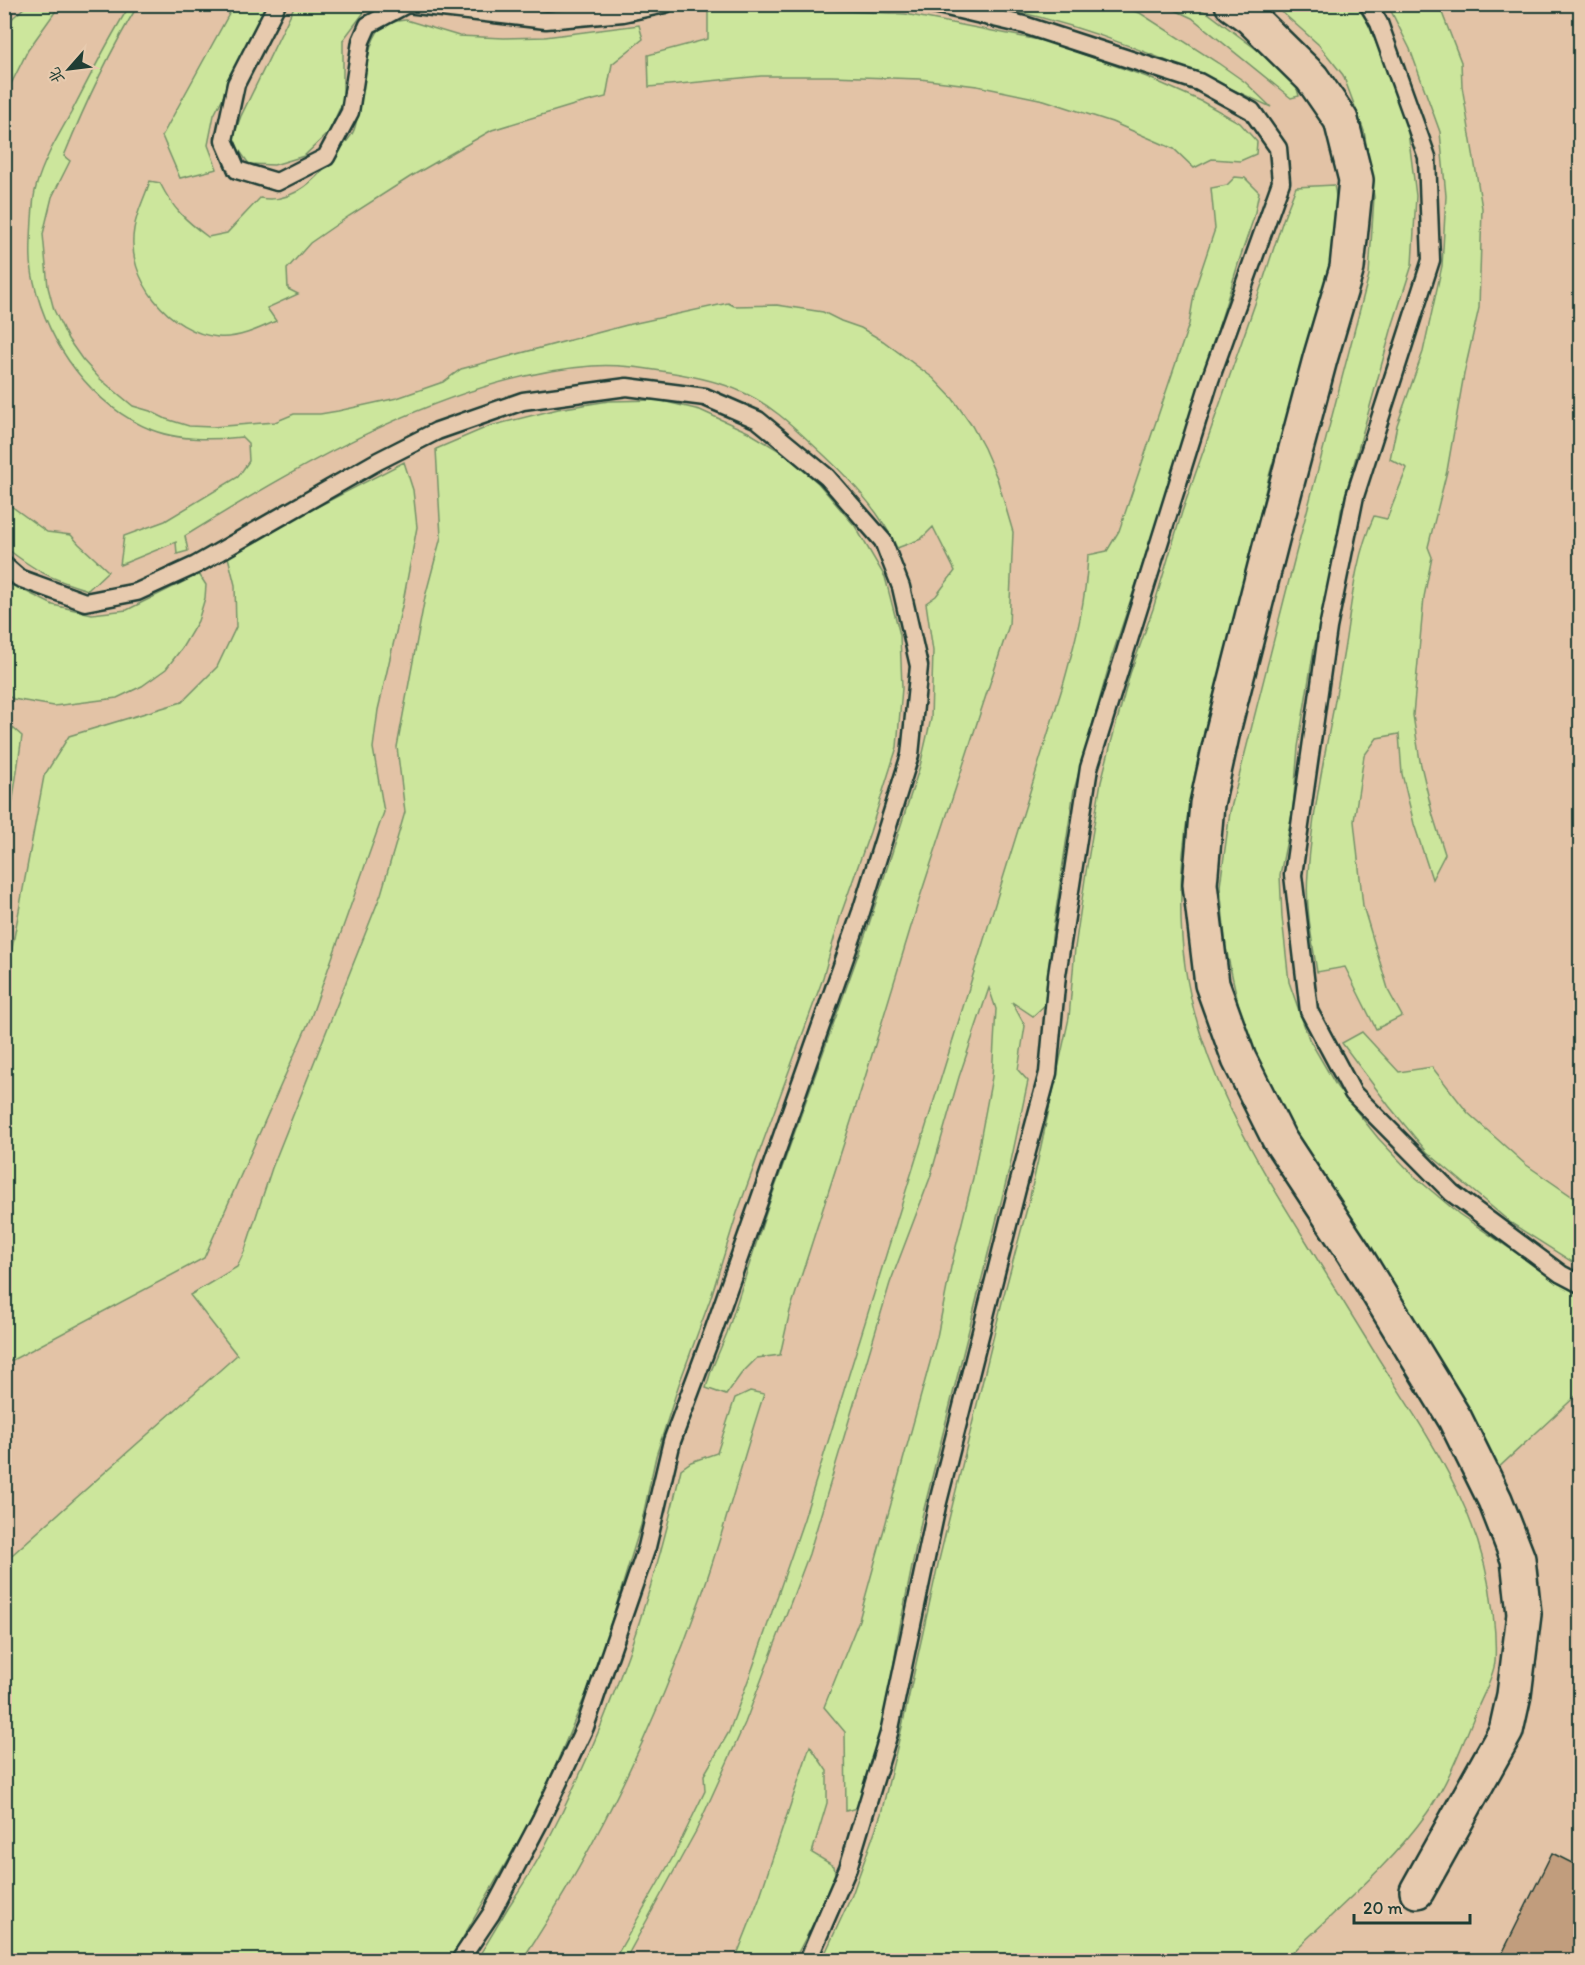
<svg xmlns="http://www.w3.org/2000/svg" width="1585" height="1965" viewBox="0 0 1585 1965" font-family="Itim,'LXGW WenKai TC',sans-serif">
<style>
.green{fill:#cce69c;stroke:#769268;stroke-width:1.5}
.building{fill:#c19d7d;stroke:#1f3d34;stroke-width:1.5}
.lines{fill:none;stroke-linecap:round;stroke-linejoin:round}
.lane-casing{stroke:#1f3d34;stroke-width:21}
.street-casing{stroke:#1f3d34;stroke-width:38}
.lane{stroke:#e7caae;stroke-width:16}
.street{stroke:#e7caae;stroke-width:33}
</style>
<rect width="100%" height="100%" fill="#e3c3a6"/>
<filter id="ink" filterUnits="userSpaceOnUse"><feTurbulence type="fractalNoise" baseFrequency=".0167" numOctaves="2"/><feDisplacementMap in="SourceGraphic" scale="12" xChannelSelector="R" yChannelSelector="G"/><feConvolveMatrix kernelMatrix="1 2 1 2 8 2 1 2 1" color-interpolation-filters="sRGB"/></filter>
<g filter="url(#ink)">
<!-- green -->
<path class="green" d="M27,5H60L28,50L5,96V25Z
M130,5H138C109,53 85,104 64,156L70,161L52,197L43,234L48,287L54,310L68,339L82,359L99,378L133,406L150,411L166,419L189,426L212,427L275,422L294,414H320L338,411L397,398L443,382L461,369L627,325L728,303L734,306L777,305L823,312L841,321L861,328L883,341L933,378L953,399L972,426L984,448L997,478L1013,532L1009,625L920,897L864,1081L790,1311L780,1355L757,1358L741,1374L726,1395L706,1388L711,1371L727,1333L768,1207L869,924L920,766L931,719L933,651L926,603L936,596L955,571L933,527L921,539L897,548C879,508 843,472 811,443C791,424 768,403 742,392C719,381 693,376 668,372C643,368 617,364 592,366C450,376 304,463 185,536L188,551L177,554L176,542L120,565L124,536L165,521L238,477L249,461L248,443L242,437C213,440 180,441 152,430C92,406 48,344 34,282C29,261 31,240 32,219C33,208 33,197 36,187C43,161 58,136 71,113C90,76 108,40 130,5Z
M234,5H270L214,115L208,145L217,169L180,178L162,136Z
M295,5H375L365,11L343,40V101L329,132L304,156L274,165L249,164L232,140L241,116Z
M985,5H1113L1140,13L1218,63L1245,82L1271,107C1179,64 1085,23 985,5Z
M1164,5H1189L1208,13L1260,52L1296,85L1299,96L1291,98L1192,18Z
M1274,5H1356L1367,21L1390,76L1408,132L1416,196L1412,265L1392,327L1341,511L1329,592L1314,648L1298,747L1293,809L1280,875L1282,917L1289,982L1309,1039L1337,1087L1378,1138L1414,1176L1459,1214L1518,1254L1580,1294V1392L1497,1469L1264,1081L1242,1021L1226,948L1220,886L1230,812L1296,553L1369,275L1374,197L1364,131L1343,75L1319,45Z
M1388,5H1439L1461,62L1462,86L1482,208L1479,308L1464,374L1447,471L1428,547L1432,557L1424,597L1413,715L1420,761L1433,816L1445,854L1432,879L1414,824L1402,774L1399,734L1377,738L1364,756L1354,821L1363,906L1389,992L1402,1016L1376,1029L1345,967L1317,972C1312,940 1305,906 1308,873C1313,802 1330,732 1342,662C1351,613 1353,562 1374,516L1387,519L1407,468L1390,459L1397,425L1423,352L1442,266L1446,196L1440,132L1410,49Z
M718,7H767L905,14L1049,42L1147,77L1201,101L1240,123L1257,142L1256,154L1240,161L1212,159L1194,168L1174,149L1112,122L1044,100L977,86L920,79L831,76H761L649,87L648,55L708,39V10Z
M406,20L459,36L504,38L545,37L639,25L643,39L612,64L606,97L574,105L492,130L410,177L349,216L310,243L287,269L288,289L298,294L267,308L276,321C259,329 237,339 218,337C170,333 125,279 134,229C136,213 145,197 150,181L160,183C173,209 185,220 208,237L227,233L260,198C294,205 319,176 338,152C343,145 351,138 354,130C363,105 364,45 380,29C387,22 397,21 406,20Z
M1235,177L1245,178L1259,192L1254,217L1240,258L1179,455L1111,659L1074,790L1052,937L1045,1005L1033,1016L1012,1002L1025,1026L1018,1070L1028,1081L1010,1166L922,1517L898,1636L886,1718L860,1807L846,1811L845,1732L824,1707L859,1620L937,1337L951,1267L973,1178L992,1077L996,1009L989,988L959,1077L930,1178L890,1283L809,1554L745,1723L696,1831L625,1960H614L673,1857L705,1791L704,1775L729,1732L753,1667L804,1519L1064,682C1076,639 1086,601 1088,555L1107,551L1119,531L1189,324L1195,289L1215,229L1211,188L1227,185Z
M1334,185C1341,215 1335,242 1328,272C1322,303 1315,336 1306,367C1295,401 1281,434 1271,469C1260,509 1253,551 1242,592C1209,713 1167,839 1185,966C1199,1067 1253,1156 1306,1241C1330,1280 1354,1319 1378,1358C1430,1440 1483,1513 1493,1613C1495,1629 1496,1646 1495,1662C1493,1677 1484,1693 1478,1707C1464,1741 1448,1784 1427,1813C1387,1869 1333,1912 1285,1960H822L852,1895L881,1814L902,1727L939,1560L1002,1302L1029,1201L1069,1018L1075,948L1086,872L1101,782L1115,728L1130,674L1153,609L1182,512L1263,281L1283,220L1296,187Z
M658,400L700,410L748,432L783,453L818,483L855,526L885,577L900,635L902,688L897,747L870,832L841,914L822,981L737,1213L711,1297L679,1384L656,1456L641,1525L597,1668L537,1809L450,1960H5L4,1562L237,1355L190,1295L237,1267L245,1250L272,1168L381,894L405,812L397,747L425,597L441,537L436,449L490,426L558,409L609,401Z
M404,462L413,490L417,527L403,602L378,710L373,748L384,812L311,1017L204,1258L5,1364V986L44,776L69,736L182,702L217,667L236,627L235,585L228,557L284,524Z
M4,501L47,532L71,535L79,544L108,571L88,590C51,579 35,571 5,547Z
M199,574L206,585L205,598L198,621L182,648L166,669L142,686L117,698L54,706L13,699L5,694L4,578L23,590L53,605L92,614L127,610Z
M5,721L22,736L5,854Z
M1362,1032L1399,1072L1432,1067L1468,1113L1525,1164L1580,1202V1267L1511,1223L1427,1152L1389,1106L1342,1043Z
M750,1391L764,1394C742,1460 725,1528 702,1594C657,1721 597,1848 522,1960H476C488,1943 498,1924 509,1906C520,1889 532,1871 542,1852C605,1732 652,1601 681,1469L691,1462L717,1453L735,1398Z
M810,1746L827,1771V1803L812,1853L834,1866L836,1881L794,1960H735L759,1899Z"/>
<!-- building -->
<path class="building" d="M1552,1853L1580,1867V1960H1499Z"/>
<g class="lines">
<!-- lane casing -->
<g class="lane-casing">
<path id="lane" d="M277,4L236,84L224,140L237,170L277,182L326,157L350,112L361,41L368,25L407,4
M407,4L546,20L623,13L665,4
M1368,4L1379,23L1427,157L1431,260L1355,496L1328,628L1293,875L1309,1011L1353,1093L1452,1193L1561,1274L1580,1284
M4,565L19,578L85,602L137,592L196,565L378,461L437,431L523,401L627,387L705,397L758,420L827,477L883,541L901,587L919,666L910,755L861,912L714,1329L672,1441L647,1547L585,1727L541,1819L491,1914L460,1960
M808,1960L848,1868L889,1733L937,1506L1017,1189L1048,1073L1057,975L1089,768L1210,380L1281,182L1278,148L1252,111L1199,82L1024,25L934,4"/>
</g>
<!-- street casing -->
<g class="street-casing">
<path id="street" d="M1232,4L1250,17L1312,78L1341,120L1356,180L1347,268L1320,359L1272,539L1223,731L1207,804L1200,884L1212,984L1239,1059L1279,1139L1354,1253L1455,1419L1495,1500L1518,1559L1524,1614L1514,1695L1506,1731L1417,1891"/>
</g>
<!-- lane -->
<use href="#lane" class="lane"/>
<!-- street -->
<use href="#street" class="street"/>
</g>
</g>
<!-- margin -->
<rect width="1585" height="1965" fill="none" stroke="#e7caae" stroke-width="24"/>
<rect x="12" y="12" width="1561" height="1941" fill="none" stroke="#1f3d34" stroke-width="2" filter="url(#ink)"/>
<!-- north arrow -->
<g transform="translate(69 69) rotate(242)" stroke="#e7caae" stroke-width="4.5" paint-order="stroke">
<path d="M0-4.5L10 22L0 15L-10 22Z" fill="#1f3d34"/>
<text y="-9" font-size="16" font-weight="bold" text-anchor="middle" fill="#1f3d34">北</text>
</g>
<!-- scale -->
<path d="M1354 1914v9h116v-9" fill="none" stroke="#1f3d34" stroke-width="3"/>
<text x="1363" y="1914" font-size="18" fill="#1f3d34" stroke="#e7caae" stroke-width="4.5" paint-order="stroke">20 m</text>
</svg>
